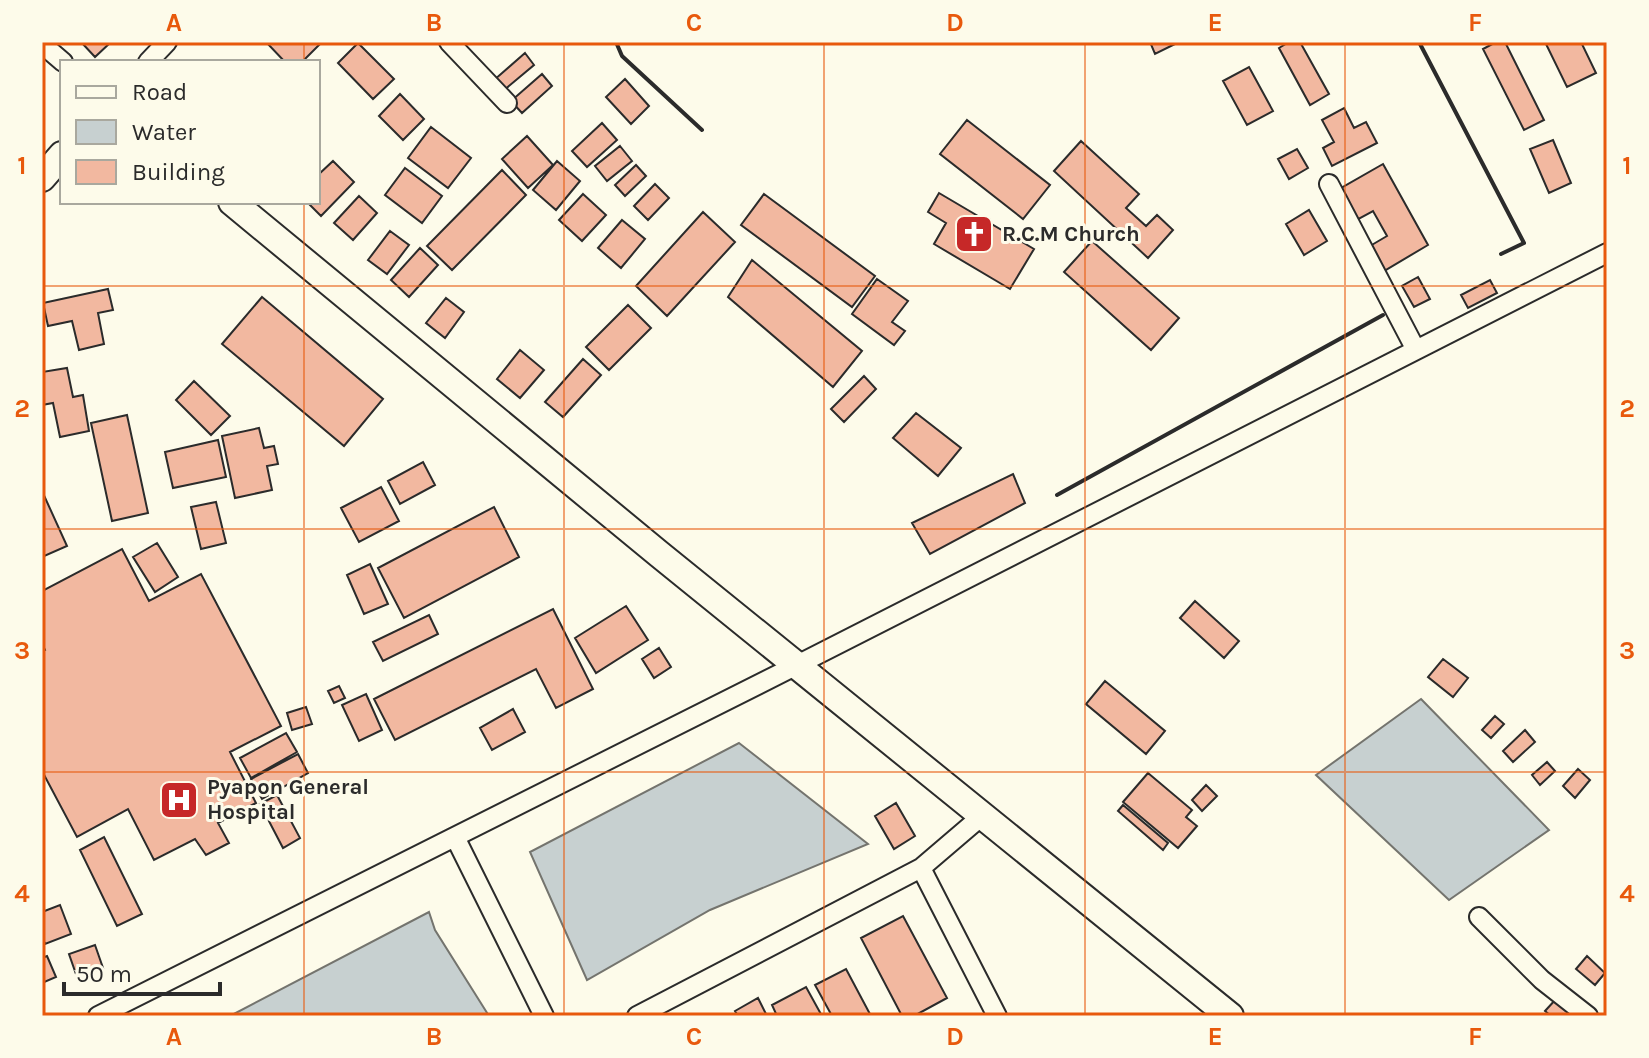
<svg xmlns="http://www.w3.org/2000/svg" width="1649" height="1058" viewBox="0 0 1649 1058" font-family="Karla,sans-serif">
<style>
.water{fill:#c7d0d0;stroke:#74746e;stroke-width:2}
.building{fill:#f2b8a0;stroke:#2b2b2b;stroke-width:2}
.lines{fill:none;stroke-linecap:round;stroke-linejoin:round}
.street-casing{stroke:#2b2b2b;stroke-width:22}
.secondary-casing{stroke:#2b2b2b;stroke-width:30}
.street{stroke:#fdfbea;stroke-width:18}
.secondary{stroke:#fdfbea;stroke-width:26}
.wall{stroke:#2b2b2b;stroke-width:4}
.grid{fill:none;stroke:#e8590c;stroke-width:2;stroke-opacity:0.55}
.labels{text-anchor:middle;dominant-baseline:central;stroke-width:6;stroke-linejoin:round;paint-order:stroke}
.poi-label{font-size:22px;font-weight:bold;fill:#2b2b2b;stroke:#fdfbea;text-anchor:start}
.neatline{fill:none;stroke:#e8590c;stroke-width:3}
.grid-label{font-size:26px;text-anchor:middle;font-weight:bold;fill:#e8590c}
</style>
<rect width="100%" height="100%" fill="#fdfbea"/>
<!-- water -->
<path class="water" d="M1421,699L1549,830L1449,900L1316,775Z
M739,743L868,844L710,910L587,980L530,852Z
M429,912L435,930L489,1016H230Z"/>
<!-- building -->
<path class="building" d="M81,42H111L95,57Z
M266,42H322L302,62H285Z
M1150,42H1179L1155,54Z
M1289,42H1300L1329,94L1310,105L1279,48Z
M1496,42H1505L1544,120L1524,130L1483,49Z
M1545,42H1581L1596,73L1567,87Z
M358,43L394,79L373,99L338,63Z
M525,53L534,65L503,91L494,80Z
M1249,67L1273,111L1247,125L1223,81Z
M542,74L552,86L522,113L511,101Z
M625,79L649,106L631,124L606,97Z
M400,94L424,119L403,140L379,116Z
M1344,108L1354,128L1366,122L1377,143L1332,166L1323,148L1334,142L1322,120Z
M967,120L1050,185L1023,219L940,154Z
M602,123L617,140L587,167L572,151Z
M431,127L471,158L448,188L408,158Z
M527,136L553,165L528,188L502,159Z
M1553,140L1571,183L1549,193L1530,149Z
M1081,141L1139,194L1126,208L1146,226L1157,215L1173,230L1148,258L1054,171Z
M620,146L632,161L607,181L595,166Z
M1297,149L1308,168L1289,179L1278,159Z
M333,161L354,182L321,216L307,202H318V175Z
M557,161L580,181L556,210L533,190Z
M1383,164L1428,245L1384,271L1370,246L1387,236L1373,211L1353,222L1336,191Z
M636,165L646,176L625,196L615,185Z
M405,168L442,196L422,223L385,195Z
M502,170L526,195L452,270L427,246Z
M655,184L669,198L648,220L634,206Z
M939,193L1034,249L1010,289L934,244L946,223L928,212Z
M583,194L606,215L582,241L559,220Z
M764,194L875,276L852,307L741,225Z
M359,196L377,213L353,240L334,223Z
M1309,210L1327,241L1304,255L1286,224Z
M703,212L735,242L667,316L636,286Z
M622,220L645,239L621,268L598,248Z
M390,231L409,245L387,274L368,260Z
M1092,241L1179,318L1151,350L1064,272Z
M420,248L438,265L409,297L391,280Z
M752,260L862,351L833,387L728,297Z
M1418,277L1430,299L1414,307L1402,286Z
M877,279L908,301L892,322L905,331L894,345L852,314Z
M1490,280L1497,293L1468,308L1461,295Z
M108,289L113,310L98,313L104,344L79,350L72,321L48,326L43,303Z
M262,297L383,399L344,446L222,344Z
M446,298L464,312L445,338L426,323Z
M628,305L651,328L609,370L586,347Z
M520,350L544,370L520,398L497,379Z
M583,359L601,375L563,417L545,402Z
M67,368L73,397L83,395L89,431L60,437L53,403L42,405V372Z
M864,376L876,389L844,422L831,409Z
M194,381L230,416L211,435L176,400Z
M916,413L961,448L938,476L893,438Z
M127,415L148,513L112,521L91,423Z
M259,428L264,448L274,446L278,464L267,466L272,490L235,498L222,436Z
M218,440L226,477L173,488L165,452Z
M423,462L435,485L400,504L388,481Z
M1013,474L1025,503L930,554L912,523Z
M381,487L399,521L359,542L341,508Z
M42,491L67,546L42,557Z
M216,502L226,543L201,549L191,507Z
M494,507L519,557L404,618L378,568Z
M157,543L178,577L155,592L133,557Z
M122,549L149,601L201,574L281,726L230,752L256,803L218,823L229,843L206,855L195,839L154,860L128,809L77,837L42,771V652L45,650L42,644V591Z
M370,564L388,604L364,614L347,575Z
M1195,601L1239,641L1224,658L1180,618Z
M626,606L648,640L596,673L575,638Z
M553,609L593,689L556,708L536,669L395,740L374,699Z
M429,615L438,634L383,661L373,642Z
M659,648L671,667L654,678L642,659Z
M1443,659L1468,678L1453,697L1428,677Z
M1105,681L1165,731L1146,754L1086,704Z
M339,686L345,698L334,703L328,691Z
M366,694L382,730L359,741L342,705Z
M306,707L312,724L292,730L287,713Z
M513,709L525,732L492,750L480,728Z
M1495,716L1504,724L1491,738L1482,730Z
M1525,730L1535,742L1513,762L1503,751Z
M286,733L297,752L251,778L240,758Z
M298,754L308,773L262,799L251,779Z
M1547,762L1555,771L1540,785L1532,775Z
M1578,769L1590,780L1575,798L1563,786Z
M1148,773L1192,810L1186,817L1197,826L1178,848L1123,802Z
M1206,785L1217,796L1202,811L1192,800Z
M277,795L300,838L283,848L260,804Z
M896,803L915,836L894,849L875,816Z
M1123,805L1168,843L1163,850L1118,811Z
M104,837L142,914L117,926L80,850Z
M60,905L71,934L45,944L42,936V912Z
M903,916L947,998L914,1016H902L861,938Z
M95,945L103,968L77,977L69,954Z
M47,956L56,977L42,983V958Z
M1587,956L1605,973L1595,985L1576,969Z
M846,969L871,1016H832L815,985Z
M806,987L822,1016H777L772,1005Z
M758,998L767,1016H738L735,1011Z
M1557,998L1576,1016H1551L1545,1011Z"/>
<g class="lines">
<!-- street casing -->
<g class="street-casing">
<path id="street" d="M449,42L507,103
M42,44L63,62
M148,62L167,42
M1329,184L1416,350
M455,837L544,1016
M921,868L997,1016
M1479,917L1542,980L1588,1016
M98,1016L799,664L1607,253
M637,1016L921,868L983,815"/>
</g>
<!-- secondary casing -->
<g class="secondary-casing">
<path id="secondary" d="M42,178L62,155
M232,202L659,554L1230,1016"/>
</g>
<!-- street -->
<use href="#street" class="street"/>
<!-- secondary -->
<use href="#secondary" class="secondary"/>
<!-- wall -->
<path class="wall" d="M616,42L622,56L702,130
M1419,42L1524,243L1501,254
M1057,495L1383,315"/>
</g>
<!-- grid -->
<path class="grid" d="M304,42V62M564,42V1016M824,42V1016M1085,42V1016M1345,42V1016M304,202V1016M42,286H1607M42,529H1607M42,772H1607"/>
<!-- icons -->
<defs>
<g id="church-square" transform="scale(2)"><rect x="-9" y="-9" width="18" height="18" rx="4" fill="#c62828" stroke="#fdfbea"/><path d="M-1.2-6h2.4v3.5h3.3v2.4h-3.3V6h-2.4V-.1h-3.3v-2.4h3.3Z" fill="#fff"/></g>
<g id="hospital-square" transform="scale(2)"><rect x="-9" y="-9" width="18" height="18" rx="4" fill="#c62828" stroke="#fdfbea"/><path d="M-5-5h3v3.5h4V-5h3V5h-3V1.5h-4V5h-3Z" fill="#fff"/></g>
</defs>
<g fill-rule="evenodd">
<use href="#church-square" x="974" y="234"/>
<use href="#hospital-square" x="179" y="800"/>
</g>
<g class="labels">
<!-- poi labels -->
<g class="poi-label">
<text x="1002" y="234">R.C.M Church</text>
<text x="207" y="787">Pyapon General<tspan x="207" dy="25">Hospital</tspan></text>
</g>
</g>
<!-- border -->
<rect width="1649" height="1058" fill="none" stroke="#fdfbea" stroke-width="88"/>
<!-- legend -->
<rect x="60" y="60" width="260" height="144" fill="#fdfbea" stroke="#a9a89e" stroke-width="2"/>
<rect x="76" y="86" width="40" height="12" fill="#fdfbea" stroke="#a9a89e" stroke-width="2"/>
<text x="132" y="100" font-size="24" fill="#2b2b2b">Road</text>
<rect x="76" y="120" width="40" height="24" fill="#c7d0d0" stroke="#a9a89e" stroke-width="2"/>
<text x="132" y="140" font-size="24" fill="#2b2b2b">Water</text>
<rect x="76" y="160" width="40" height="24" fill="#f2b8a0" stroke="#a9a89e" stroke-width="2"/>
<text x="132" y="180" font-size="24" fill="#2b2b2b">Building</text>
<!-- scale -->
<path d="M64 982v12h156v-12" fill="none" stroke="#2b2b2b" stroke-width="4"/>
<text x="76" y="982" font-size="24" fill="#2b2b2b" stroke="#fdfbea" stroke-width="6" paint-order="stroke">50 m</text>
<rect x="44" y="44" width="1561" height="970" class="neatline"/>
<g class="grid-label">
<text x="174" y="31">A</text>
<text x="434" y="31">B</text>
<text x="694" y="31">C</text>
<text x="955" y="31">D</text>
<text x="1215" y="31">E</text>
<text x="1475" y="31">F</text>
<text x="22" y="174">1</text>
<text x="1627" y="174">1</text>
<text x="22" y="417">2</text>
<text x="1627" y="417">2</text>
<text x="22" y="659">3</text>
<text x="1627" y="659">3</text>
<text x="22" y="902">4</text>
<text x="1627" y="902">4</text>
<text x="174" y="1045">A</text>
<text x="434" y="1045">B</text>
<text x="694" y="1045">C</text>
<text x="955" y="1045">D</text>
<text x="1215" y="1045">E</text>
<text x="1475" y="1045">F</text>
</g>
</svg>
